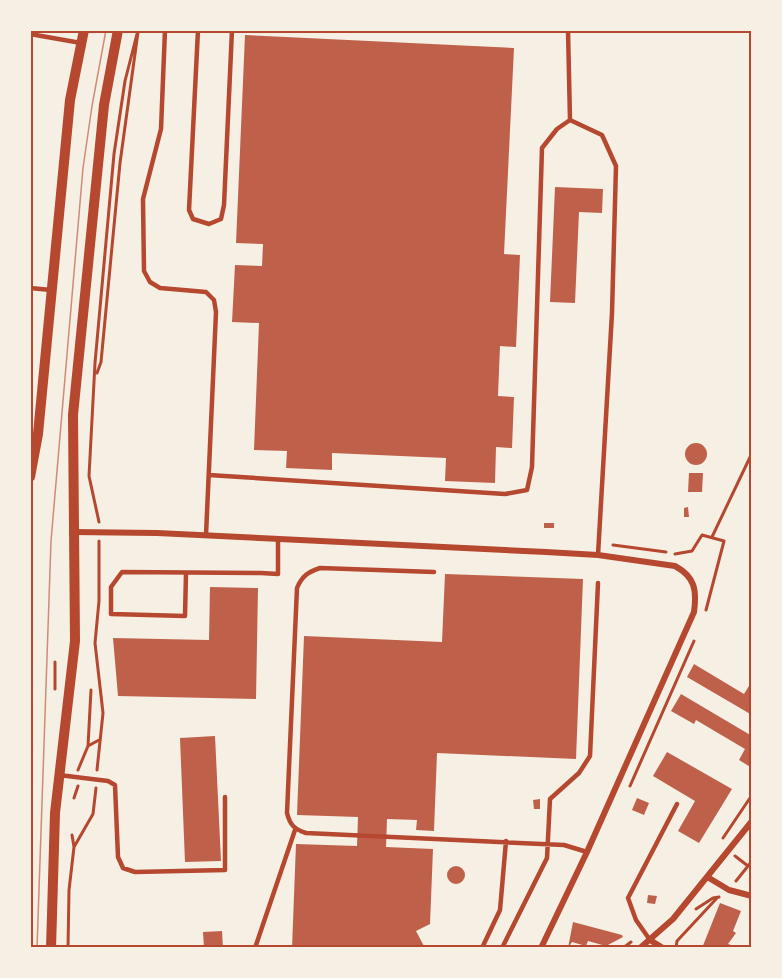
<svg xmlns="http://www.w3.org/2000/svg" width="782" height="978" viewBox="0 0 782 978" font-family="Overpass,sans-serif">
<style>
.building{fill:#bf614a}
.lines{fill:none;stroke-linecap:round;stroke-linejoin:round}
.path{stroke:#b5482f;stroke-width:3}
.service{stroke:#b5482f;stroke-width:4.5}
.minor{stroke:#b5482f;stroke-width:6}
.tertiary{stroke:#b5482f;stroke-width:10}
.tram{stroke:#cf8b77;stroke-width:1.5}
.neatline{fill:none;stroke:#b5482f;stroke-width:2}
</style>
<rect width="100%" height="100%" fill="#f6efe4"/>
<!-- building -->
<path class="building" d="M245,35L514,48L504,254L520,255L516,347L500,346L498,396L514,397L512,448L496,447L495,483L445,481L446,458L332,453V470L286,468L287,451L254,450L259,323L232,322L235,265L262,266L263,244L236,243Z
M555,187L603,189L602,213L579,212L575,303L550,302Z
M685 454a11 11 0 1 1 22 0a11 11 0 1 1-22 0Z
M689,473H703L702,492H688Z
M688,507L689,517H684V508Z
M544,523H554V528H544Z
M445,574L583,579L576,759L437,753L434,831L416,830L417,820L387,819L386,847L433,849L430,924L416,931L425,948H292L296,844L357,846L358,817L297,815L304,636L442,642Z
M210,587L258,588L256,699L118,696L113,638L209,640Z
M694,664L744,694L752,681V715L687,677Z
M681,694L752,736V768L739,760L745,749L696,720L694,724L671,711Z
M215,736L221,861L185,862L180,738Z
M667,752L732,789L699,843L678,831L695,801L653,776Z
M637,798L649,803L644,815L632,810Z
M540,799V809H534L533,800Z
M447 875a9 9 0 1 1 18 0a9 9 0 1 1-18 0Z
M648,895L657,896L655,904L647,903Z
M720,903L741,911L733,931L736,933L728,944L740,948H702Z
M573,922L622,935L623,937L606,946L588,941L586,946L572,942L568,948Z
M222,931L223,948H204L203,932Z"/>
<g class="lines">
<!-- path -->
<path class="path" d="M97,373L101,362L120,163L138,32
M99,522L89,476L95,363L114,154L125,81L138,30
M712,537L752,453
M613,545L666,552
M675,554L692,551L702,535L724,541L706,610
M55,662V689
M88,746L99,740
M78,770L88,746L91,690
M97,770L103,713L95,643L99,601V541
M630,786L694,641
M74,798L78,786
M723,838L752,795
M74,847L93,814L96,788
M735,856L748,866
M736,881L752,861
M696,909L713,898L719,897
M68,948L69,890L74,847L72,835
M623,948L631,942
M676,948L677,941L717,898"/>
<!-- service -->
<path class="service" d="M165,30L161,129L143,199L144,271L150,282L160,288L206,292L214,300L216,312L206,535
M198,30L189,210L193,219L209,224L221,219L224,205L232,30
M568,30L570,120
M30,34L81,43
M570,120L602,135L616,166L612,313L598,555
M30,288L51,290
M209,475L505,494L527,490L532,467L542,148L557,129L570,120
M434,572L320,568C308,572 302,576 297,588L287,813C290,825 294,829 306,833L564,845L587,852
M186,573L185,616L111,614V587L122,572L261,573L278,574V539
M59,775L108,781L115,785L118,857L123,868L135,872L225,870V797
M650,940L636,920L628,898L677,804
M255,948L295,830
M482,948L500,910L506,841
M502,948L547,858L550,799L579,773L590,756L598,583"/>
<!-- minor -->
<path class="minor" d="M73,532L157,533L546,552L598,555L675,566C695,577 697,590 694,612L587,852L541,948
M709,878L729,890L752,896
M650,940L663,948
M640,948L673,919L752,821"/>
<!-- tertiary -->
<path class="tertiary" d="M30,477L38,434L70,100L84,30
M51,948L55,813L75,641L73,415L104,105L118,30"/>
<!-- tram -->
<path class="tram" d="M37,948L51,541L83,168L92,106L106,30"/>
</g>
<!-- border -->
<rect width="782" height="978" fill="none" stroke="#f6efe4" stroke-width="63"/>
<rect x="32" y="32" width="718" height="914" class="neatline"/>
</svg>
